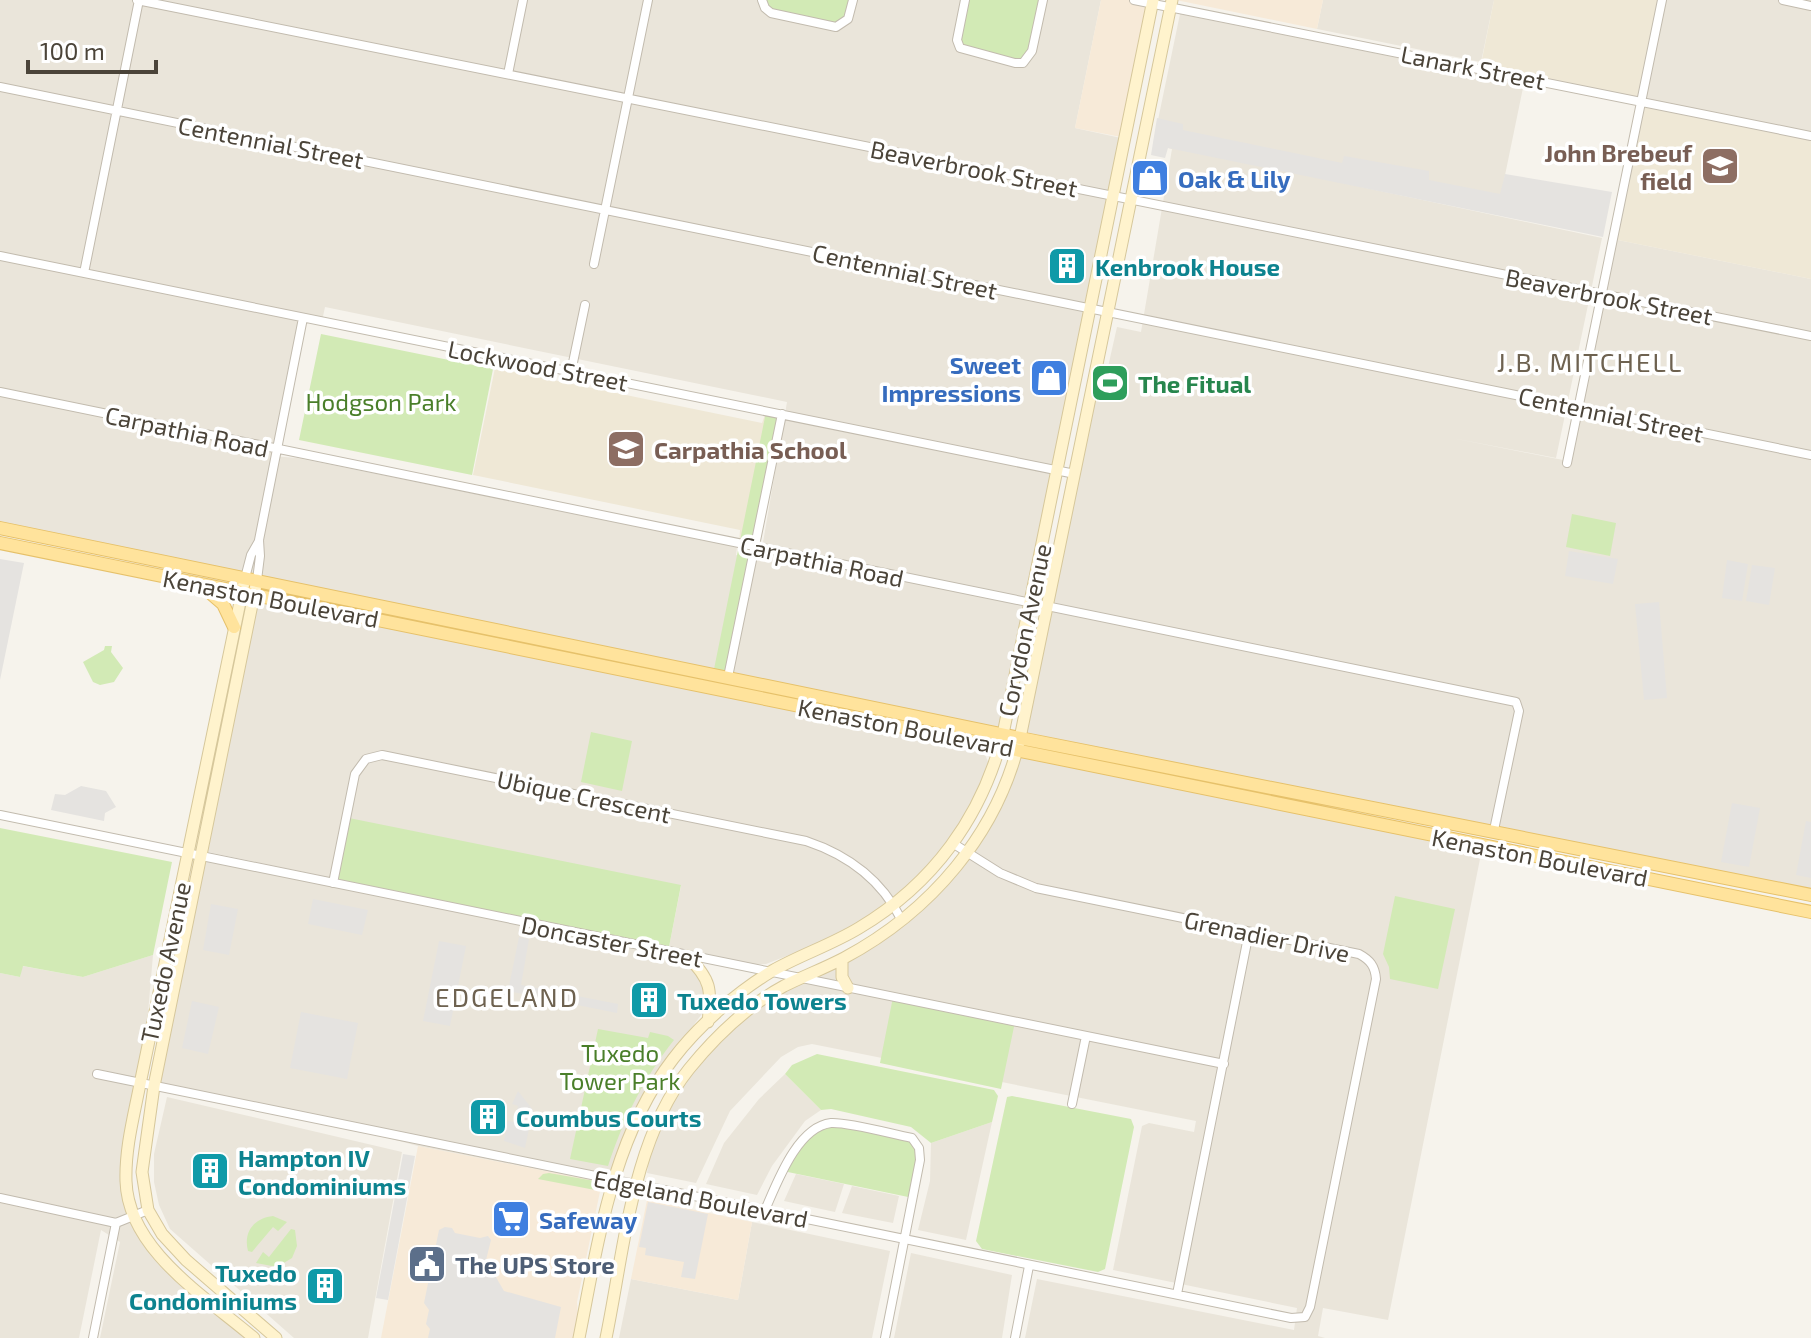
<svg xmlns="http://www.w3.org/2000/svg" width="1811" height="1338" viewBox="0 0 1811 1338" font-family="'Exo 2',sans-serif">
<style>
.residential{fill:#eae5da;fill-rule:evenodd}
.commercial{fill:#f7ead8}
.education{fill:#efe8d6}
.green{fill:#d2eab5}
.parking{fill:#e5e3e0}
.lines{fill:none;stroke-linecap:round;stroke-linejoin:round}
.minor-casing{stroke:#c2bbae;stroke-width:10}
.secondary-casing{stroke:#d6c79b;stroke-width:13}
.primary-casing{stroke:#e6c16a;stroke-width:14}
.minor{stroke:#fff;stroke-width:8}
.secondary{stroke:#fff3cd;stroke-width:11}
.primary{stroke:#ffe39c;stroke-width:12}
.labels{text-anchor:middle;dominant-baseline:central;stroke-width:7;stroke-linejoin:round;paint-order:stroke}
.street-label{font-size:24px;fill:#4b4439;stroke:#fff}
.education-label{font-size:24px;font-weight:bold;fill:#785e54;stroke:#fff;text-anchor:end}
.shop-label{font-size:24px;font-weight:bold;fill:#366cbe;stroke:#fff;text-anchor:start}
.culture-label{font-size:24px;font-weight:bold;fill:#0d838f;stroke:#fff;text-anchor:start}
.leisure-label{font-size:24px;font-weight:bold;fill:#27864d;stroke:#fff;text-anchor:start}
.park-label{font-size:24px;fill:#4a7f2a;stroke:#fff}
.service-label{font-size:24px;font-weight:bold;fill:#4e5e75;stroke:#fff;text-anchor:start}
.neighbourhood-label{font-size:26px;letter-spacing:2px;fill:#6e6250;stroke:#fff}
</style>
<rect width="100%" height="100%" fill="#f6f3ec"/>
<!-- residential -->
<path class="residential" d="M0,0H1101L1075,128L1121,138L1001,729L0,523ZM325,307L787,402L760,560L736,555L737,547L297,458L272,456L279,438L304,318L322,321Z
M1323,0H1494L1481,62L1317,29Z
M1662,0H1811V136L1641,101Z
M1180,14L1524,83L1497,214L1338,182L1602,238L1556,458L1452,438L1568,461L1613,239L1811,279V895L1025,732L1101,366L1108,367L1117,327L1141,332L1172,149L1153,144Z
M255,595L979,748L983,750L989,764L976,795L945,847L897,897L867,919L828,940L766,964H752L669,947L681,886L337,879L208,852Z
M1020,756L1482,849L1388,1320L1323,1308L1318,1336L1325,1338H1025L1037,1279L1294,1330L1297,1308L1113,1270L1142,1126L1149,1123L1194,1132L1196,1121L812,1044L798,1047L781,1057L730,1111L696,1183L647,1173L651,1144L660,1122L697,1064L751,1012L781,991L878,944L932,901L963,867L982,839Z
M202,857L522,923L681,959L692,965L706,986L704,1011L648,1087L623,1139L612,1171L602,1182L418,1146L309,1117L154,1086Z
M153,955L143,1071L126,1181L145,1239L254,1338H100L120,1242L101,1230L79,1338H0V973L20,977L22,966L83,977Z
M785,1074L821,1110L805,1121L772,1166L757,1195L706,1184L724,1143L759,1099Z
M167,1097L402,1152L368,1338H294L170,1229L159,1205L154,1182V1154Z
M992,1122L966,1240L918,1230L930,1181L931,1143Z
M796,1174L844,1184L835,1212L784,1201Z
M852,1186L899,1196L893,1223L842,1213Z
M752,1222L890,1251L872,1338H619L631,1279L738,1300Z
M911,1253L1012,1275L1002,1338H894Z"/>
<!-- commercial -->
<path class="commercial" d="M1101,0H1148L1121,137L1075,128Z
M1176,0H1323L1317,29Z
M418,1146L602,1182L577,1302L578,1317L574,1338H381Z
M647,1200L752,1222L738,1300L631,1279Z"/>
<!-- education -->
<path class="education" d="M1494,0H1662L1642,101L1811,136V279L1613,239L1641,101L1480,69Z
M495,368L762,423L766,412L782,414L739,544L740,530L473,475Z"/>
<!-- green -->
<path class="green" d="M762,0H853L843,25L779,16Z
M965,0H1043L1032,51L1023,63L960,48Z
M321,334L493,369L472,475L299,440Z
M766,412L782,414L728,677L713,674Z
M1572,514L1616,523L1610,556L1566,547Z
M105,646H112L111,652L123,668L114,682L100,685L93,682L83,662L104,650Z
M591,732L632,741L622,791L581,782Z
M349,818L681,885L669,947L337,879Z
M0,828L172,862L153,955L83,977L23,966L20,977L0,973Z
M1395,896L1455,909L1438,989L1390,979L1389,967L1383,954Z
M893,997L1015,1022L1001,1089L880,1063Z
M598,1029L648,1038L650,1032L668,1036L674,1040C643,1079 623,1120 608,1166L570,1159Z
M817,1054L994,1090L998,1096L992,1122L931,1143L911,1127L831,1109L821,1110L785,1074L792,1065Z
M1012,1096L1131,1119L1134,1127L1105,1269L1098,1272L982,1249L976,1241L1007,1097Z
M834,1123L912,1138L919,1148L913,1198L783,1171L805,1138Z
M549,1173L595,1181V1190L538,1179L543,1174Z
M273,1216L287,1222L278,1231L273,1227L252,1252L248,1251C243,1232 254,1218 273,1216Z
M291,1229L295,1230L297,1246L292,1258L277,1267L256,1263L263,1252L269,1257Z"/>
<!-- parking -->
<path class="parking" d="M1157,118L1183,124V130L1342,163L1344,156L1429,171V180L1500,194L1505,174L1612,192L1603,237L1168,148L1165,158L1151,155Z
M1569,551L1618,559L1613,584L1565,576Z
M0,559L24,563L0,680Z
M1727,560L1748,564L1742,601L1722,598Z
M1752,565L1775,568L1769,605L1746,601Z
M1659,602L1667,698L1644,700L1635,604Z
M81,786L106,791L116,807L105,813L104,821L51,810L55,794L65,795Z
M1732,803L1760,808L1749,867L1721,862Z
M1806,821L1811,822V878L1796,875Z
M313,899L368,910L362,935L308,924Z
M211,904L238,909L229,955L203,950Z
M519,937L529,939L521,985L618,1004L617,1013L508,991Z
M439,941L466,946L450,1026L423,1021Z
M192,1001L219,1007L208,1054L182,1048Z
M301,1012L358,1023L347,1079L290,1068Z
M518,1091L533,1110L525,1148L504,1141L508,1121L514,1122L518,1106L512,1104Z
M403,1154L415,1156L388,1300L376,1298Z
M648,1202L708,1214L695,1279L681,1277L684,1262L645,1255L646,1248L639,1247Z
M445,1227L452,1228L455,1233L480,1238L488,1236L491,1240L486,1260L504,1291L561,1307L555,1338H428L430,1329L426,1324L429,1310L424,1303L439,1230Z"/>
<g class="lines">
<!-- minor casing -->
<g class="minor-casing">
<path id="minor" d="M137,0L1811,336
M762,0L765,8L771,13L836,27L848,19L853,0
M965,0L957,40L960,48L1015,63H1023L1032,51L1043,0
M1134,0L1811,136
M1783,0L1811,6
M508,74L523,0
M0,87L1811,455
M0,256L1075,474
M594,264L648,0
M84,273L139,0
M571,372L585,305
M0,392L1516,702L1519,711L1494,830
M1567,463L1662,0
M245,578L251,555L259,541
M257,580L260,556L259,540L303,318
M728,677L782,414
M0,815L1224,1064
M333,883L355,774L366,759L382,755L806,841C848,855 881,879 901,919
M97,1074L1291,1318L1305,1317L1310,1307L1376,979C1375,966 1370,960 1359,954L1036,888L1000,873L954,844
M1072,1104L1086,1036
M0,1198L116,1223L148,1210
M765,1210C777,1183 797,1127 831,1123C850,1122 891,1134 912,1138L919,1148L920,1160L885,1338
M1177,1294L1249,932
M93,1338L116,1223
M1015,1338L1029,1266"/>
</g>
<!-- secondary casing -->
<g class="secondary-casing">
<path id="secondary" d="M245,578L140,1084C134,1115 125,1148 126,1181C128,1250 206,1297 254,1338
M257,580L154,1086L142,1172L148,1210L162,1234L186,1260L276,1338
M687,956C711,979 712,990 708,1022
M842,959V977L848,988
M579,1338C598,1243 612,1138 673,1059C699,1025 736,993 772,971C800,955 831,945 859,928C933,884 982,817 1003,734L1153,0
M606,1338C624,1251 632,1140 689,1069C715,1037 747,1006 784,986C804,976 825,968 844,958C930,912 998,834 1020,738L1172,0"/>
</g>
<!-- primary casing -->
<g class="primary-casing">
<path id="primary" d="M0,528L1020,738L1811,895
M0,543L1811,912
M201,585L223,604L234,627"/>
</g>
<!-- minor -->
<use href="#minor" class="minor"/>
<!-- secondary -->
<use href="#secondary" class="secondary"/>
<!-- primary -->
<use href="#primary" class="primary"/>
</g>
<!-- icons -->
<defs>
<g id="school-square" transform="scale(2)"><rect x="-9" y="-9" width="18" height="18" rx="4" fill="#8d6e63" stroke="#fff"/><path d="M0-5L7-2L0 1L-7-2ZM-4 1L0 2.5L4 1V4Q0 6-4 4Z" fill="#fff"/></g>
<g id="shop-square" transform="scale(2)"><rect x="-9" y="-9" width="18" height="18" rx="4" fill="#3f7fe0" stroke="#fff"/><path d="M-5-2.5h2.3a2.7 3.5 0 0 1 5.4 0H5L5.5 6h-11ZM-1.5-2.5h3a1.5 2.3 0 0 0-3 0Z" fill="#fff"/></g>
<g id="building-square" transform="scale(2)"><rect x="-9" y="-9" width="18" height="18" rx="4" fill="#0f9aa8" stroke="#fff"/><path d="M-4-6H4V6H1V3H-1V6H-4ZM-2.5-4.3h1.7v1.8h-1.7ZM.8-4.3h1.7v1.8H.8ZM-2.5-1h1.7V.8h-1.7ZM.8-1h1.7V.8H.8Z" fill="#fff"/></g>
<g id="stadium-square" transform="scale(2)"><rect x="-9" y="-9" width="18" height="18" rx="4" fill="#2e9e5b" stroke="#fff"/><path d="M0-5a6.5 5 0 1 0 0 10a6.5 5 0 1 0 0-10ZM-3.5-1.8h7v3.6h-7Z" fill="#fff"/></g>
<g id="supermarket-square" transform="scale(2)"><rect x="-9" y="-9" width="18" height="18" rx="4" fill="#3f7fe0" stroke="#fff"/><path d="M-6-5.5h2.5l.6 2H6L4.5 2H-2.5L-4.4-4H-6ZM-1.5 3.2a1.3 1.3 0 1 0 .1 0ZM3 3.2a1.3 1.3 0 1 0 .1 0Z" fill="#fff"/></g>
<g id="civic-square" transform="scale(2)"><rect x="-9" y="-9" width="18" height="18" rx="4" fill="#5c6f8a" stroke="#fff"/><path d="M-.6-6.5H3V-4.5H.6V-3L4-1V1h2V6H-6V1h2V-1L-.6-3ZM-1.2 2.5V6h2.4V2.5Z" fill="#fff"/></g>
</defs>
<g fill-rule="evenodd">
<use href="#school-square" x="1720" y="166"/>
<use href="#shop-square" x="1150" y="178"/>
<use href="#building-square" x="1067" y="266"/>
<use href="#shop-square" x="1049" y="378"/>
<use href="#stadium-square" x="1110" y="383"/>
<use href="#school-square" x="626" y="449"/>
<use href="#building-square" x="649" y="1000"/>
<use href="#building-square" x="488" y="1117"/>
<use href="#building-square" x="210" y="1171"/>
<use href="#supermarket-square" x="511" y="1219"/>
<use href="#civic-square" x="427" y="1264"/>
<use href="#building-square" x="325" y="1286"/>
</g>
<g class="labels">
<!-- street labels -->
<g class="street-label">
<text transform="translate(1473 67) rotate(11)">Lanark Street</text>
<text transform="translate(271 142) rotate(11)">Centennial Street</text>
<text transform="translate(974 168) rotate(11)">Beaverbrook Street</text>
<text transform="translate(905 271) rotate(12)">Centennial Street</text>
<text transform="translate(1609 296) rotate(11)">Beaverbrook Street</text>
<text transform="translate(538 365) rotate(11)">Lockwood Street</text>
<text transform="translate(1611 414) rotate(12)">Centennial Street</text>
<text transform="translate(187 431) rotate(12)">Carpathia Road</text>
<text transform="translate(822 561) rotate(12)">Carpathia Road</text>
<text transform="translate(271 598) rotate(11)">Kenaston Boulevard</text>
<text transform="translate(1024 630) rotate(-78)">Corydon Avenue</text>
<text transform="translate(906 727) rotate(11)">Kenaston Boulevard</text>
<text transform="translate(584 796) rotate(12)">Ubique Crescent</text>
<text transform="translate(1540 857) rotate(11)">Kenaston Boulevard</text>
<text transform="translate(1267 936) rotate(12)">Grenadier Drive</text>
<text transform="translate(612 941) rotate(11)">Doncaster Street</text>
<text transform="translate(165 962) rotate(-78)">Tuxedo Avenue</text>
<text transform="translate(701 1198) rotate(11)">Edgeland Boulevard</text>
</g>
<!-- education labels -->
<g class="education-label">
<text x="1692" y="152">John Brebeuf<tspan x="1692" dy="28">field</tspan></text>
<text x="654" y="449" text-anchor="start">Carpathia School</text>
</g>
<!-- shop labels -->
<g class="shop-label">
<text x="1178" y="178">Oak &amp; Lily</text>
<text x="1021" y="364" text-anchor="end">Sweet<tspan x="1021" dy="28">Impressions</tspan></text>
<text x="539" y="1219">Safeway</text>
</g>
<!-- culture labels -->
<g class="culture-label">
<text x="1095" y="266">Kenbrook House</text>
<text x="677" y="1000">Tuxedo Towers</text>
<text x="516" y="1117">Coumbus Courts</text>
<text x="238" y="1157">Hampton IV<tspan x="238" dy="28">Condominiums</tspan></text>
<text x="297" y="1272" text-anchor="end">Tuxedo<tspan x="297" dy="28">Condominiums</tspan></text>
</g>
<!-- leisure labels -->
<g class="leisure-label">
<text x="1138" y="383">The Fitual</text>
</g>
<!-- park labels -->
<g class="park-label">
<text x="381" y="401">Hodgson Park</text>
<text x="620" y="1052">Tuxedo<tspan x="620" dy="28">Tower Park</tspan></text>
</g>
<!-- service labels -->
<g class="service-label">
<text x="455" y="1264">The UPS Store</text>
</g>
<!-- neighbourhood labels -->
<g class="neighbourhood-label">
<text x="1590" y="361">J.B. MITCHELL</text>
<text x="507" y="996">EDGELAND</text>
</g>
</g>
<!-- scale -->
<path d="M28 60v12h128v-12" fill="none" stroke="#4b4439" stroke-width="4"/>
<text x="40" y="60" font-size="24" fill="#4b4439" stroke="#ffffff" stroke-width="6" paint-order="stroke">100 m</text>
</svg>
